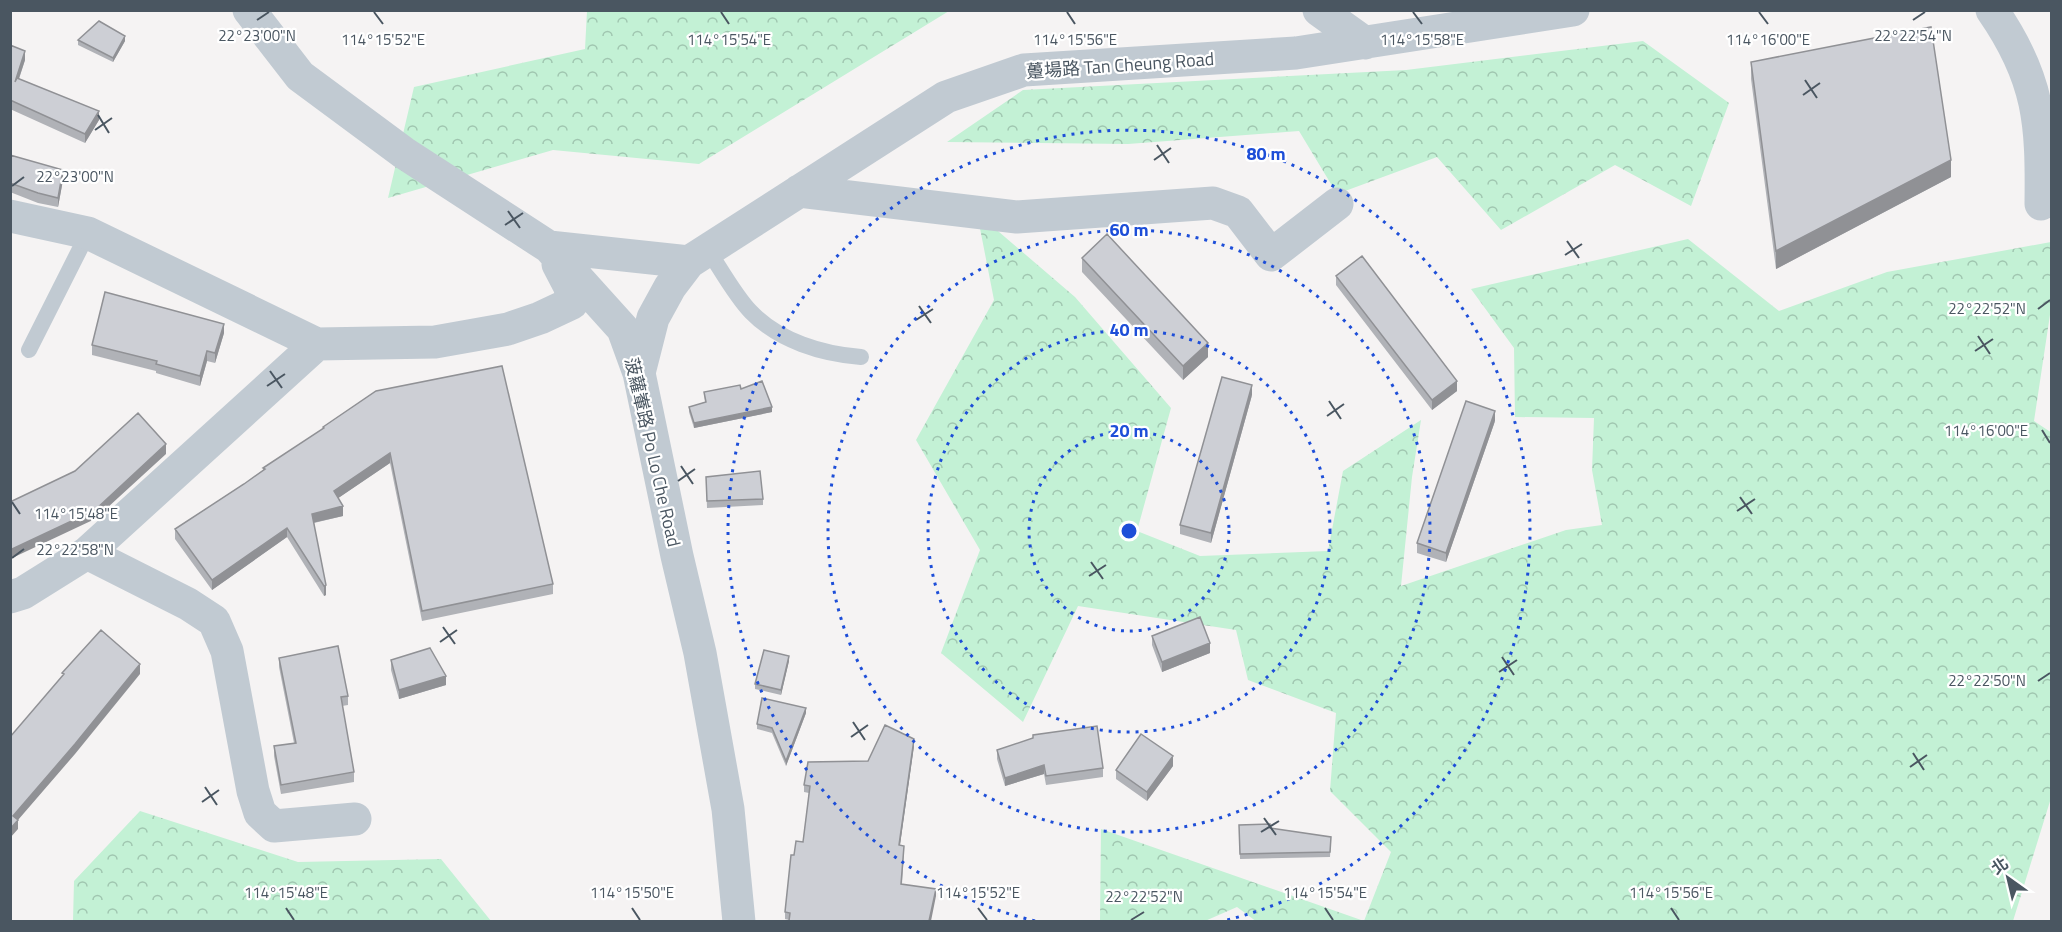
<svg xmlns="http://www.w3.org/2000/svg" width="2062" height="932" viewBox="0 0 2062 932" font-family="'Titillium Web','Noto Sans TC',sans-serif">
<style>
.forest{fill:url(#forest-crowns)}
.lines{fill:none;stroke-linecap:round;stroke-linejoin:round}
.service{stroke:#c1cad2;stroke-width:16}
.minor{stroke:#c1cad2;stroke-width:33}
.wall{fill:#b0b2b7}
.shaded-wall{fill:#909195}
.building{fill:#cdcfd5;stroke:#909195;stroke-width:1.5}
.ticks{fill:none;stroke:#4a5661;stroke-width:2}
.ring{fill:none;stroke:#1d4ed8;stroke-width:3;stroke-dasharray:3 6}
.labels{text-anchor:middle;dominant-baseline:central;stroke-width:4.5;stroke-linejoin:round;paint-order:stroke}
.street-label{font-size:18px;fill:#4a5661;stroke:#fff}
.ticks-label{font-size:15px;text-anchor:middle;fill:#4a5661;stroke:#fff;stroke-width:4.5;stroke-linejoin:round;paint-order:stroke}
.centre{fill:#1d4ed8;stroke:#fff;stroke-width:3}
.ring-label{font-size:18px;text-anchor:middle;font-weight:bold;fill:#1d4ed8;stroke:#fff;stroke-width:4.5;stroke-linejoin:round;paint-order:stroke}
</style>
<defs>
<pattern id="forest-crowns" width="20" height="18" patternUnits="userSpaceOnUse" patternTransform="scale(1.5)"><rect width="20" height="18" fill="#c3f1d5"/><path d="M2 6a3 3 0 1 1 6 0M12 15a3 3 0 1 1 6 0" fill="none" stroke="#a0c6b0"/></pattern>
</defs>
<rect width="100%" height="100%" fill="#f5f3f3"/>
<!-- forest -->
<path class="forest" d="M587,11H949L699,164L553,150L388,198L414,87L585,49Z
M1643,41L1729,103L1691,206L1615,165L1501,230L1437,157L1337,194L1299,131L1128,144L947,142L1023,90L1406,70Z
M977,213L1075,297L1171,408L1137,531L1200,556L1328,551L1343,471L1421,420L1412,477L1401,586L1566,530L1602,525L1592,470L1594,418L1515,417L1514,348L1471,289L1688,239L1779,311L1887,272L2051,242V308L2034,421L2052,433L2051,798L2013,921L1257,922L1237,907L1205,921H1100L1101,829L1364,921L1391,852L1330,791L1336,713L1248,680L1236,630L1078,606L1023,722L941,653L980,550L916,440L994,300Z
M140,811L298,862L441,859L491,921H73L74,881Z"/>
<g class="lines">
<!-- service -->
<path class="service" d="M708,250C720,268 736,297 751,312C779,341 822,354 861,357
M29,350L88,233"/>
<!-- minor -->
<path class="minor" d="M249,10L300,76L404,153L549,247L623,329L639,373L677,556L700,653L728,809L739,922
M1319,10L1365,43
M1992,10C2040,79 2042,124 2041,204
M799,191L1017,217L1213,203L1238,212L1271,255L1337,204
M10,216L88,233L317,344
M549,247L689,262
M639,373L653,318L670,287L689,262L946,97L1024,70L1296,53L1573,10
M87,553L188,604L214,621L227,651L253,791L260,813L274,826L355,819
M10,597L23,593L87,553L317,344L435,342L508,329L540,318L572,303L570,287L558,264"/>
</g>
<!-- wall -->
<path class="wall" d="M78,40L125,41L113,62L78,45Z
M10,45L25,60L19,79L99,120L85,143L10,109Z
M1751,62L1951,177L1776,269L1751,79Z
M10,155L63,180L58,207L38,203L10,192Z
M1082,258L1208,357L1183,380L1082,272Z
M1336,276L1457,391L1432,410L1336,285Z
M224,333L215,363L207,361L200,386L156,373V371L92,355V345Z
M741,389L772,412L694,428L689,412V407L705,402L704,392Z
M376,391L553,584V594L422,621L390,463L338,498L343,516L314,523L326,595L324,596L287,537L212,590L175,539V529L244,484L263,470V468L323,429V427Z
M1252,395L1211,543L1180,534V525Z
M1495,421L1446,562L1417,553V543Z
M706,477L763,499V505L707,508Z
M1152,636L1210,653L1162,672L1152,645Z
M279,658L348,696V705L342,706L354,772V782L281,794L274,756V746L294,743L279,667Z
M391,660L446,685L399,699L391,670Z
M789,661L781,695L755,689V684Z
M806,713L786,766L772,733L757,729V724Z
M1033,735L1103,768V777L1046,785L1044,774L1005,786L997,759V750L1033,739Z
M914,746L900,845L904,853L902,884L936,896L789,920L785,919V912L794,855L803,842L809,793L804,792V785L868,761Z
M1173,766L1147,801L1116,779V770Z
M1239,825L1270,828L1331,837L1330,857L1240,859Z"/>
<!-- shaded-wall -->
<path class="shaded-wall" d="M125,36V41L113,62V58Z
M25,51V60L15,90V82Z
M99,111V120L85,143V134Z
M1951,160V177L1776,269V251Z
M63,170V180L58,207V198Z
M224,324V333L215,363V353Z
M1208,343V357L1183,380V366Z
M207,351V361L200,386V376Z
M1457,381V391L1432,410V400Z
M1252,385V395L1211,543V533Z
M772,407V412L694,428V423Z
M1495,411V421L1446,562V553Z
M166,444V454L95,519L10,559V550Z
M390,453V463L334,501V491Z
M343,506V516L312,523V514Z
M287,528V537L212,590V580Z
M326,585V595L324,596V586Z
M1210,643V653L1162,672V662Z
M789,656V661L781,695V690Z
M140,664V674L75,754L18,820V829L10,838V829L13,816Z
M446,676V685L399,699V690Z
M806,708V713L786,766V761Z
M914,739V746L899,852V845Z
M1173,756V766L1147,801V792Z
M1044,765V774L1005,786V778Z
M936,889V896L931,921H929Z"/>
<!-- building -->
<path class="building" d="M99,21L125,36L113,58L78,40Z
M1931,27L1951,160L1776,251L1751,62Z
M10,45L25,51L15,82L17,78L99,111L85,134L10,100Z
M10,155L63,170L58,198L38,193L10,183Z
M1107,234L1208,343L1183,366L1082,258Z
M1362,256L1457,381L1432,400L1336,276Z
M105,292L224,324L215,353L207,351L200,376L156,364L157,361L92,345Z
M502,366L553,584L422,611L390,453L334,491L343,506L312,514L326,585L324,586L287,528L212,580L175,529L244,484L265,469L263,468L324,428L323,427L376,391Z
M1222,377L1252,385L1211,533L1180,525Z
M762,381L772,407L694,423L689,407L706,402L704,392L740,385L741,389Z
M1466,401L1495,411L1446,553L1417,543Z
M138,413L166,444L95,510L10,550V502L75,471Z
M760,471L763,499L707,501L706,477Z
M1200,617L1210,643L1162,662L1152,636Z
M101,630L140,664L75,744L13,816L18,820L10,829V737L64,674L62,673Z
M338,646L348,696L341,697L354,772L281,785L274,746L296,743L279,658Z
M430,648L446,676L399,690L391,660Z
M764,650L789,656L781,690L755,684Z
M762,698L806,708L786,761L772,728L757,724Z
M885,725L914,739L899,845L904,846L901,884L936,889L929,921H789L790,913L785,912L791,855H794L796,841L803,842L810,786L804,785L808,762L868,761Z
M1097,726L1103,768L1046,776L1044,765L1005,778L997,750L1033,738V735Z
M1141,734L1173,756L1147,792L1116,770Z
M1270,824V828L1331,837L1330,852L1240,854L1239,825Z"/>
<!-- ticks -->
<path class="ticks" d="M374,12L383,24M721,12L729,24M1067,12L1075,24M1413,12L1422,24M1759,12L1768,24M257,20L269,12M1913,20L1925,12M1805,80L1817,98M1803,95L1820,83M98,115L109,133M95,130L112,118M1157,145L1169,163M1154,160L1171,148M12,186L24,177M508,211L520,228M505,225L523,213M1567,241L1579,258M1565,255L1582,244M919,306L931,323M2038,309L2050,300M916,320L933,309M1978,336L1990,354M1975,351L1993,339M270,371L282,388M267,386L285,374M1329,401L1341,419M1327,416L1344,404M2042,430L2050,443M681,466L693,484M678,481L695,469M1740,497L1752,514M12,502L20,514M1737,511L1755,499M12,558L24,549M1091,562L1103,579M1089,576L1106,565M443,627L455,644M440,642L457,630M1502,657L1514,675M1499,672L1517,660M2038,681L2050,673M853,722L865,740M851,737L868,725M1913,753L1924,770M1910,767L1927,755M205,787L217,805M202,802L219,790M1264,818L1276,835M1261,832L1279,821M286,908L294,920M632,908L640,920M978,908L987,920M1325,908L1333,920M1671,908L1679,920M1131,920L1144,912"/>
<!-- distance rings -->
<g class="ring">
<circle cx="1129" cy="531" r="100"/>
<circle cx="1129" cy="531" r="201"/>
<circle cx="1129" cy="531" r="301"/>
<path d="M1035 921A401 401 0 1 1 1223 921"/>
</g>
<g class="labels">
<!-- street labels -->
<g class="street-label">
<text transform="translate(1120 65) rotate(-4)">躉場路 Tan Cheung Road</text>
<text transform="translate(653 452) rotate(77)">菠蘿輋路 Po Lo Che Road</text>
</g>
</g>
<g class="ticks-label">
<text x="257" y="41">22°23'00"N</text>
<text x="1913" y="41">22°22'54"N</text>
<text x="1768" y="45">114°16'00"E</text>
<text x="383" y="45">114°15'52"E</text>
<text x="729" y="45">114°15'54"E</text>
<text x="1075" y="45">114°15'56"E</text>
<text x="1422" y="45">114°15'58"E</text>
<text x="75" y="182">22°23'00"N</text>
<text x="1987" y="314">22°22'52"N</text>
<text x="1986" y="436">114°16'00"E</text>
<text x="76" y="519">114°15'48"E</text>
<text x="75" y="555">22°22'58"N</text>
<text x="1987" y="686">22°22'50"N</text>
<text x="286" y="898">114°15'48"E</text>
<text x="632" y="898">114°15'50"E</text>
<text x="978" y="898">114°15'52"E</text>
<text x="1325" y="898">114°15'54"E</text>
<text x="1671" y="898">114°15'56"E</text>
<text x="1144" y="902">22°22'52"N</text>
</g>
<circle cx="1129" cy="531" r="9" class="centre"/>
<g class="ring-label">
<text x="1266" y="160">80 m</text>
<text x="1129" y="236">60 m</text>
<text x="1129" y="336">40 m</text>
<text x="1129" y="437">20 m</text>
</g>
<!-- border -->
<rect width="2062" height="932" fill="none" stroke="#4a5661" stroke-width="24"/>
<!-- north arrow -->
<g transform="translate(2008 878) rotate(326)" stroke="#ffffff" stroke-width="4.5" paint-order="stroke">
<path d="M0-4.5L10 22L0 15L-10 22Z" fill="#4a5661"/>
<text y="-9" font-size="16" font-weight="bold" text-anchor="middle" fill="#4a5661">北</text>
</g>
</svg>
